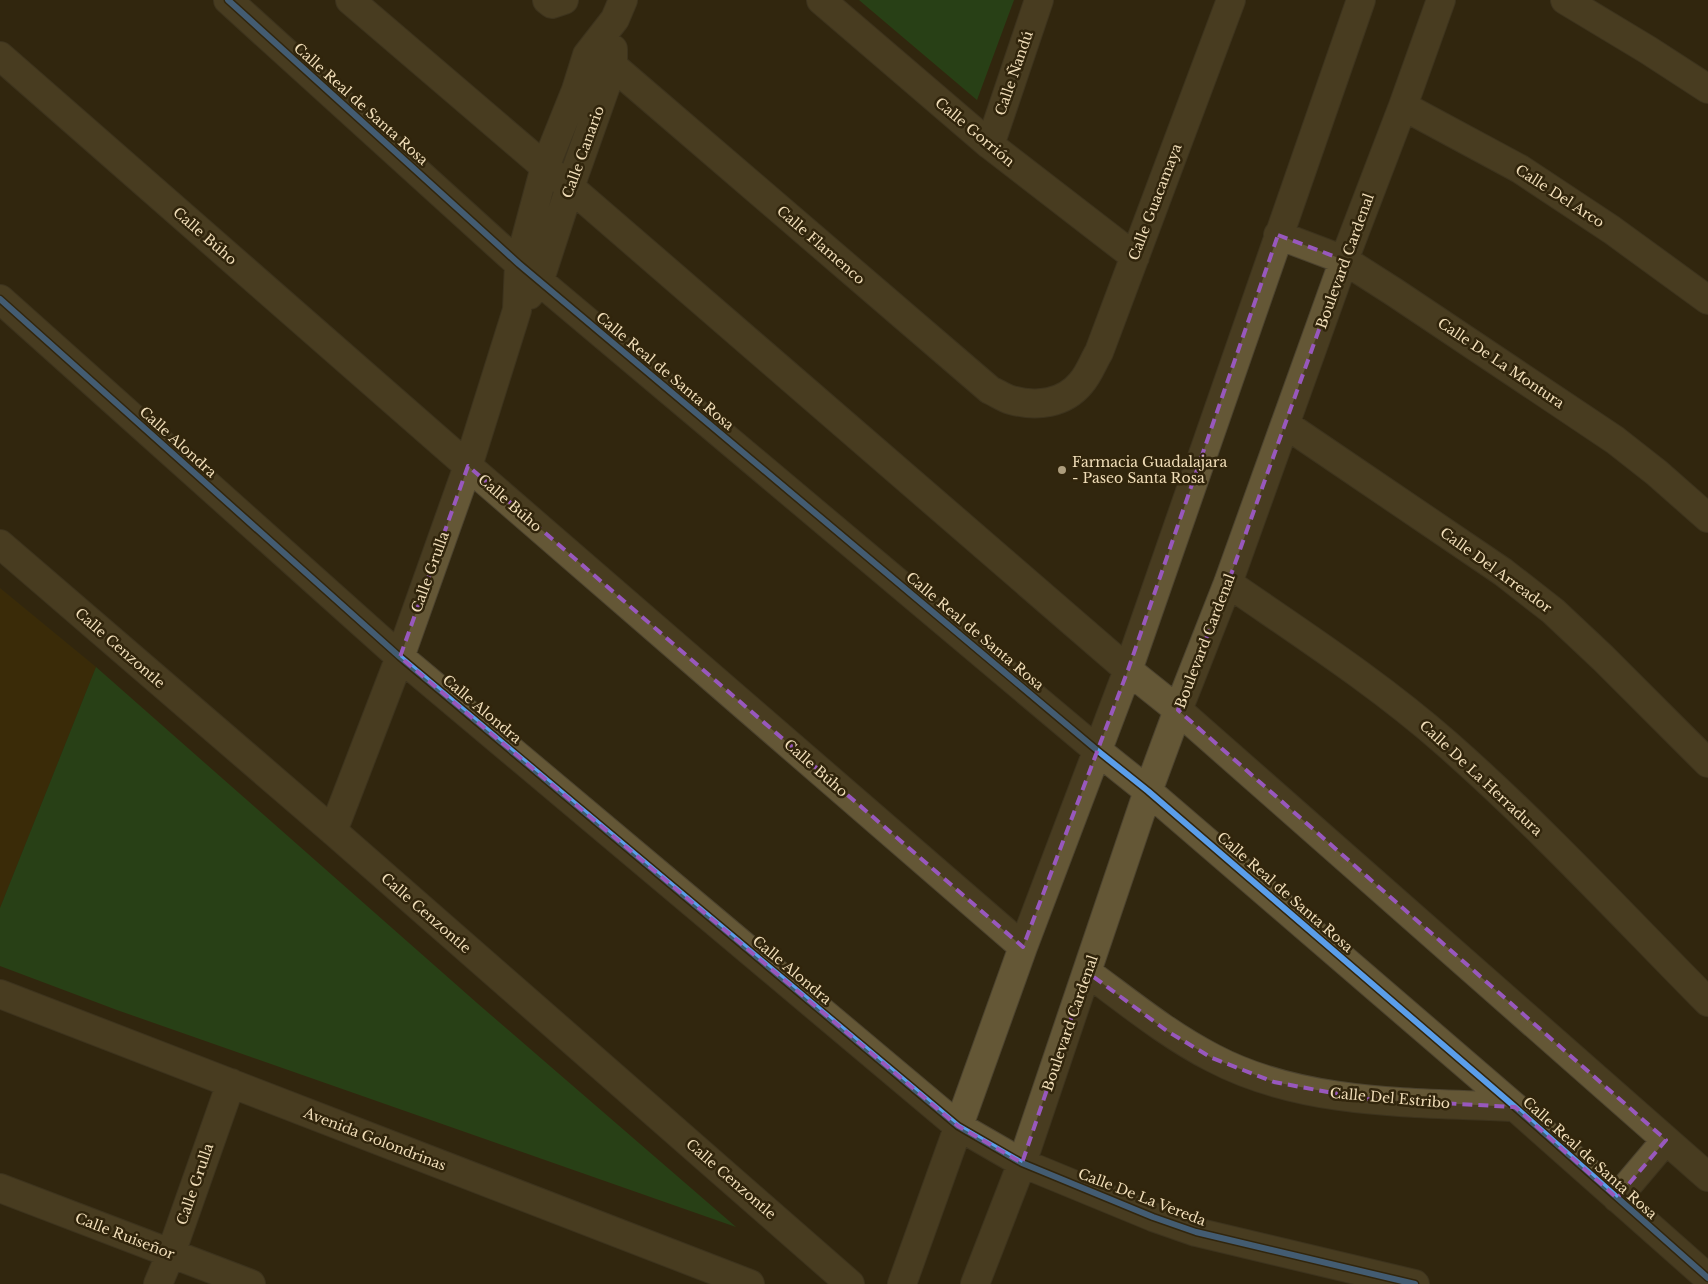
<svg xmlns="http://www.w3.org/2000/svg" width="1708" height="1284" viewBox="0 0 1708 1284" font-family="'Libre Baskerville',serif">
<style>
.built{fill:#453202}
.green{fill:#1e611f}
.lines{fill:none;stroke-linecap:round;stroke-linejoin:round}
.minor-casing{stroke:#4c432f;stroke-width:30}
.minor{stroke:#645736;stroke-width:28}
.cycleway-casing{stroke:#31250c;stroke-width:9}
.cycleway{stroke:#5a9eea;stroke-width:6}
.marked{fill:none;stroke:#9858bd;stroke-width:4;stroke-dasharray:10 6;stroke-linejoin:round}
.poi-dot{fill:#ad9d7d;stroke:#31250c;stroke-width:2}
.labels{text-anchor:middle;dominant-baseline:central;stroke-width:5;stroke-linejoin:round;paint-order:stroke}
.street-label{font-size:14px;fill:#f0ddb8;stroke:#31250c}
.poi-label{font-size:14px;fill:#f0ddb8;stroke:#31250c;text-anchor:start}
</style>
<rect width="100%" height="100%" fill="#31270f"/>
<!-- built -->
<path class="built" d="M0,588L96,667L0,908Z"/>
<!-- green -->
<path class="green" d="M859,0H1014L977,100Z
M96,667L477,1003L736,1227L117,1010L0,966V908Z"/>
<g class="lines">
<!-- minor casing -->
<g class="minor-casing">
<path id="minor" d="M228,0L519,264L1098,751L1148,791L1515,1107L1708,1278
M350,0L545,167L570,187L1128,670L1178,710L1708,1177
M547,0L552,4L564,0
M821,0L990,145L1135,257
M1565,0L1648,50L1708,89
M587,55L613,66L990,390C997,393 1004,398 1011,400C1036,407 1064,404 1081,383C1089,374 1093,362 1099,352L1231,0
M0,56L468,466L1023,947
M1403,106L1520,169L1612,230L1708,300
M990,145L1039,0
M1278,235L1344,260L1394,292L1615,440L1657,473L1708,518
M529,295L539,282L570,187L613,66V49
M0,299L400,657L958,1126L1022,1163L1153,1217L1196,1232L1415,1284
M1285,424L1503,572L1553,611L1603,658L1708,763
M0,544L333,831L850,1284
M1228,583C1303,635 1379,684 1447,744C1539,825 1622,915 1708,1002
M333,831L400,657L468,466L517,310L519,264L545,167L576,90L587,55L615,19L623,0
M1087,972C1128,1002 1168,1035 1213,1058C1304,1106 1414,1102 1515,1107
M0,994L750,1284
M0,1188L251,1284
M1617,1198L1666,1140
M158,1284L171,1253L231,1083
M902,1284L1023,947L1128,670L1361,0
M975,1284L1022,1163L1148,791L1178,710L1228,583L1344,260L1403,106L1441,0"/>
</g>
<!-- minor -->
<use href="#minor" class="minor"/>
<!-- cycleway casing -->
<g class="cycleway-casing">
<path id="cycleway" d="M228,0L519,264L1098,751L1148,791L1515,1107L1708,1278
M0,299L400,657L958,1126L1022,1163L1153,1217L1196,1232L1415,1284"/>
</g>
<!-- cycleway -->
<use href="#cycleway" class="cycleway"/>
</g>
<!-- marked area -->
<path d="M0 0H1708V1284H0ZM1278,235L1344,260L1228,583L1178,710L1666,1140L1617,1198L1515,1107L1365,1099L1274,1082L1212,1058L1167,1031L1087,972L1022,1163L958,1126L400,657L468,466L1023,947L1128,670Z" fill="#31270f" fill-opacity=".55" fill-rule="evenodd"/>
<path class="marked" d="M1278,235L1344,260L1228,583L1178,710L1666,1140L1617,1198L1515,1107L1365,1099L1274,1082L1212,1058L1167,1031L1087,972L1022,1163L958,1126L400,657L468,466L1023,947L1128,670Z"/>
<!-- markers -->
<circle class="poi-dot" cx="1062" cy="470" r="5"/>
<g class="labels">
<!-- street labels -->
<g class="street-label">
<text transform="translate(1014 73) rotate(-71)">Calle Ñandú</text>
<text transform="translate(361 104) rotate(42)">Calle Real de Santa Rosa</text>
<text transform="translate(975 132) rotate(40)">Calle Gorrión</text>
<text transform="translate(583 152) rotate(-70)">Calle Canario</text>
<text transform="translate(1560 196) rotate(33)">Calle Del Arco</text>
<text transform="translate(1155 202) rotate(-69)">Calle Guacamaya</text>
<text transform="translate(205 236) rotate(41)">Calle Búho</text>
<text transform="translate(821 245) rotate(41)">Calle Flamenco</text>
<text transform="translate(1345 261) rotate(-70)">Boulevard Cardenal</text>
<text transform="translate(1501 363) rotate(34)">Calle De La Montura</text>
<text transform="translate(665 371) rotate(40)">Calle Real de Santa Rosa</text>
<text transform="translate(178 442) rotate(42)">Calle Alondra</text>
<text transform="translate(510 503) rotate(41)">Calle Búho</text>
<text transform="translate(1496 570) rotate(36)">Calle Del Arreador</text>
<text transform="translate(430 572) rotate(-70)">Calle Grulla</text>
<text transform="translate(975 631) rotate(40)">Calle Real de Santa Rosa</text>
<text transform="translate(1205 641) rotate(-69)">Boulevard Cardenal</text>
<text transform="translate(120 648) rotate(41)">Calle Cenzontle</text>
<text transform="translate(482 709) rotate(40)">Calle Alondra</text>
<text transform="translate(816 768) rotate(41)">Calle Búho</text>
<text transform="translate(1481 778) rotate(43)">Calle De La Herradura</text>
<text transform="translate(1285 892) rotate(41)">Calle Real de Santa Rosa</text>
<text transform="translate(426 913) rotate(41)">Calle Cenzontle</text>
<text transform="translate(792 970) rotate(40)">Calle Alondra</text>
<text transform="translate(1070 1023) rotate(-71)">Boulevard Cardenal</text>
<text transform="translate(1390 1098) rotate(5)">Calle Del Estribo</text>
<text transform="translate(375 1139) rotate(21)">Avenida Golondrinas</text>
<text transform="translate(1590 1158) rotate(42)">Calle Real de Santa Rosa</text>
<text transform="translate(731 1179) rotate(41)">Calle Cenzontle</text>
<text transform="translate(195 1184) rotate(-71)">Calle Grulla</text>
<text transform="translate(1142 1197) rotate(21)">Calle De La Vereda</text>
<text transform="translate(125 1236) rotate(21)">Calle Ruiseñor</text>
</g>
<!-- poi labels -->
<g class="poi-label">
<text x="1072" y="462">Farmacia Guadalajara<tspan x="1072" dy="16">- Paseo Santa Rosa</tspan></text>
</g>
</g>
</svg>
